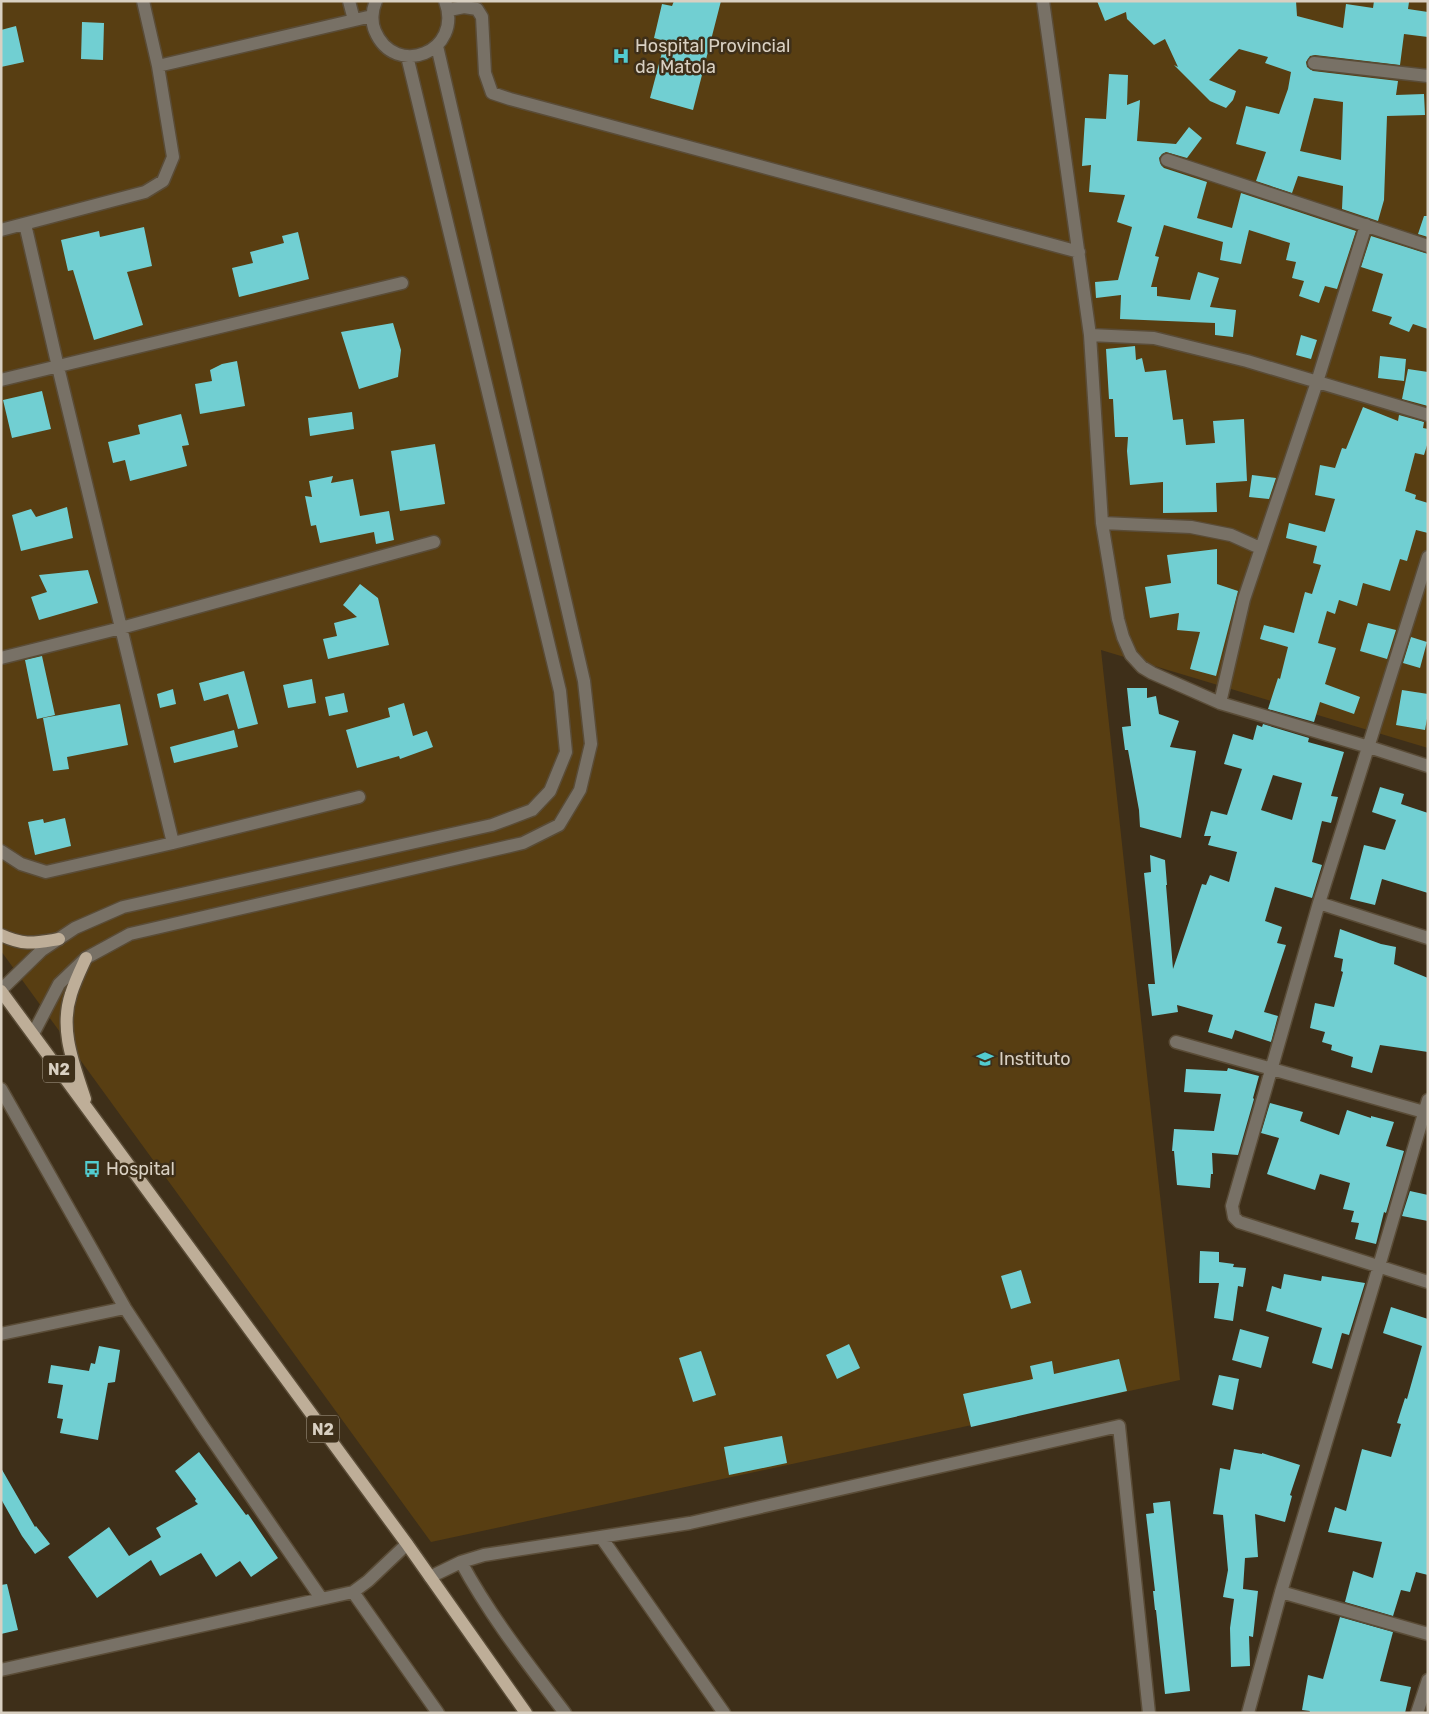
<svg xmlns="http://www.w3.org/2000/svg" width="1429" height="1714" viewBox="0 0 1429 1714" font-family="Rubik,sans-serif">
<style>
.green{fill:#583e12}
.building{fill:#71cfd2;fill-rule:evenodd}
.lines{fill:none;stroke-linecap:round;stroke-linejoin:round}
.minor-casing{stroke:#5a4c37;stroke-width:15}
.major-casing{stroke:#5a4c37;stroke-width:15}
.minor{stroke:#787166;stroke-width:12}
.major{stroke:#beae98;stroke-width:12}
.labels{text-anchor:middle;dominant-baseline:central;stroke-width:5;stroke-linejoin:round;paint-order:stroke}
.shield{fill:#3e2f19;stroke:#aaa08f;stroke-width:1}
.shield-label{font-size:16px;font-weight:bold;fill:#d9d0c2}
.poi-label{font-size:18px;fill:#d9d0c2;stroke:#3e2f19;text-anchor:start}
</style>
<rect width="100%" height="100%" fill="#3e2f19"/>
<!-- green -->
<path class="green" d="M1,1H1428V748L1101,650L1180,1380L431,1542L1,951Z"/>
<!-- building -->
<path class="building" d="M674,1H721L693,110L650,98L665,41L654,38L662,4L672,6Z
M1097,1H1296L1297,16L1343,28L1346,4L1373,8L1374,1H1400L1409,2L1408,9L1428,12V37L1404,34L1400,65L1315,55L1310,56L1306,62L1307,67L1313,71L1398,81L1396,95L1424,94L1425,115L1387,116L1384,200L1378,221L1342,209L1343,186L1298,176L1292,193L1256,181L1266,152L1236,144L1246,106L1279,114L1288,89L1291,72L1265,63L1268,57L1239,49L1209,80L1236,91L1233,100L1226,108L1210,101L1174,65L1178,67L1165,39L1154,45L1127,19L1126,12L1105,21ZM1314,98L1343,102L1341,160L1300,151Z
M82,22L104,23L103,60L81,59Z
M16,26L24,62L1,67V30Z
M1109,74L1128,75L1127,105L1140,100L1137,141L1176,144L1189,127L1202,138L1187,158L1166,152L1162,154L1159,158L1161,165L1164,168L1207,182L1197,218L1232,228L1241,193L1356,231L1337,289L1325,286L1319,303L1299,296L1304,281L1292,278L1296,262L1286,260L1290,243L1249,230L1241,264L1220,260L1223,242L1164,225L1155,256L1159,257L1151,287H1157V296L1190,300L1198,272L1219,278L1210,307L1236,310L1233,337L1215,335V323L1120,319L1121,295L1096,298L1095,282L1118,280L1132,227L1117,222L1125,195L1089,192L1091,165L1082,166L1085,118L1106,119Z
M1424,216H1428V237L1418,234Z
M144,227L152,266L127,272L143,325L94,340L73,270L68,271L61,240L99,231L100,237Z
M298,232L309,279L239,297L232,268L253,263L250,252L284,243L282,236Z
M1371,236L1428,254V329L1413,324L1409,332L1389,324L1392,317L1372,311L1383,274L1361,267Z
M393,323L401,350L398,377L359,389L341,332Z
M1301,335L1317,340L1311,359L1296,355Z
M1135,346L1136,360L1142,358L1145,372L1166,370L1173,420L1183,419L1186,445L1215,443L1213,421L1244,419L1247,481L1216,483L1217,512L1163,513V482L1130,485L1127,451L1128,437H1115L1113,399H1109L1106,349Z
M1380,356L1406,359L1404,381L1378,378Z
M237,361L245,406L200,414L195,384L212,381L210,370L222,364Z
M1408,369L1428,372V406L1402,399Z
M42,391L51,429L12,438L3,400Z
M1363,407L1398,421L1399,415L1424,422L1423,428L1428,429V442L1424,455L1415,453L1405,491L1416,495L1415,499L1428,503V533L1416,530L1407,561L1400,559L1390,591L1363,583L1357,606L1339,600L1335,614L1327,611L1318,643L1336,648L1325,684L1360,697L1354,714L1320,702L1314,722L1268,709L1278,678L1280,679L1288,647L1260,639L1264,625L1294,633L1305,592L1312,594L1321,565L1313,563L1317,546L1286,538L1289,523L1325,532L1335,499L1315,495L1320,465L1335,468L1342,448L1346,449Z
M352,412L354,429L310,436L308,418Z
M181,414L189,445L182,446L187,466L130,481L125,460L113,463L108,442L140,434L138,425Z
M435,444L445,504L400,511L391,451Z
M1252,475L1276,478L1269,499L1249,497Z
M333,476L331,483L353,479L360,516L389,511L394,540L376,544L374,532L320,543L316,525L311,526L305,496L312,497L309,481Z
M67,507L73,538L21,551L12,515L31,509L36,517Z
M1217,549V584L1238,591L1216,676L1190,669L1200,632L1177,630L1179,613L1150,618L1145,587L1171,583L1167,555Z
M88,570L98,603L39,620L31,597L47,592L39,575Z
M360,584L378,598L389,645L328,659L323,639L337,636L334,623L357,617L343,605Z
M1368,623L1396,630L1387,659L1360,651Z
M1411,637L1427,642L1420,668L1403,663Z
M42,656L55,715L37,719L25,660Z
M244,671L258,724L238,729L228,694L204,701L199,683Z
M312,679L316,703L288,708L283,685Z
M1127,688H1147V698L1156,696L1159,714L1179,721L1170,747L1196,751L1181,838L1140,827L1139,810L1128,750H1125L1122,727L1131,726Z
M173,689L176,704L160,708L157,694Z
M1402,690L1428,694V713L1425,730L1396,725Z
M344,693L348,712L329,716L325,697Z
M404,703L413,736L427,731L433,747L400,759L399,756L357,768L346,730L390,717L388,708Z
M120,704L128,745L67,757L69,769L53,771L43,718Z
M1263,724L1309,738L1308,742L1344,752L1331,796L1338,797L1331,823L1322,821L1312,862L1322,865L1312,898L1275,887L1265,921L1282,927L1277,943L1286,945L1264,1012L1278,1016L1271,1042L1235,1030L1232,1039L1208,1032L1213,1015L1177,1005L1178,1012L1152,1016L1148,984H1155L1144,873L1151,872L1150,855L1165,860L1167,885H1166L1173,969L1202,884L1206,885L1210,875L1229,882L1237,852L1208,845L1211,836H1204L1211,811L1227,815L1242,769L1224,764L1233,734L1253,740L1257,725L1262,727ZM1273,775L1302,783L1292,820L1261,810Z
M234,730L238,747L174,763L170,747Z
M1380,787L1404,794L1401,804L1428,813V893L1382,879L1375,905L1350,899L1364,845L1385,850L1396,820L1372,812Z
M65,818L71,846L35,855L28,822L43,819L44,823Z
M1340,929L1381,944L1396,947L1394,964L1428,978V1052L1380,1045L1372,1073L1351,1067L1353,1057L1331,1050L1332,1045L1322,1042L1325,1032L1310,1028L1315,1003L1334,1007L1343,972L1341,971L1343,959L1334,957Z
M1228,1068L1259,1076L1253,1098L1254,1099L1238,1155L1212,1153L1213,1174H1211L1210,1188L1177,1185L1174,1151H1172L1174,1129L1214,1131L1221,1094L1184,1092L1186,1069L1227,1071Z
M1270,1103L1303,1112L1300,1121L1339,1135L1347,1110L1371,1118V1116L1394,1122L1386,1146L1404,1151L1386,1213L1384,1212L1376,1244L1355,1239L1359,1223L1351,1222L1354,1211L1343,1209L1350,1183L1320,1174L1315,1190L1267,1174L1279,1138L1261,1133Z
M1410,1191L1428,1195V1221L1402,1216Z
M1200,1251L1219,1252V1262L1234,1264L1233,1267L1246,1268L1243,1287L1238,1286L1233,1321L1214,1318L1219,1283H1199Z
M1021,1270L1031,1303L1011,1309L1001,1276Z
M1284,1274L1321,1281L1322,1276L1365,1283L1349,1335L1342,1333L1332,1369L1312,1363L1322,1328L1266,1311L1272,1286L1281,1289Z
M1391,1307L1428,1319V1575L1416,1572L1410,1592L1401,1590L1393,1616L1345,1602L1353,1571L1373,1578L1382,1542L1328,1532L1335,1507L1346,1511L1362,1449L1391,1457L1401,1424L1397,1423L1405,1398L1407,1399L1422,1346L1383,1333Z
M1240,1329L1269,1337L1261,1368L1232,1360Z
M849,1344L860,1368L837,1379L826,1355Z
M99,1346L120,1350L115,1382L108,1383L98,1440L60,1433L63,1419L57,1418L63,1385L48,1383L51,1365L89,1371L91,1363L95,1364Z
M701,1351L716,1395L693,1402L679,1358Z
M1119,1359L1127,1391L971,1427L963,1394L1033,1379L1030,1366L1052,1361L1054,1374Z
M1219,1375L1239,1379L1233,1410L1212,1405Z
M782,1436L787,1463L729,1475L724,1447Z
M1234,1449L1262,1454V1453L1300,1465L1290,1495L1292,1496L1285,1522L1255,1514L1258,1557L1245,1558L1243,1589L1258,1591L1253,1637L1249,1636L1250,1666L1231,1667L1230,1628L1234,1599L1223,1597L1228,1570L1223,1515L1213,1514L1220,1468L1230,1470Z
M199,1452L246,1515L248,1514L278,1558L251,1577L240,1561L216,1577L201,1553L160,1576L151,1560L97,1598L68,1557L109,1527L129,1556L161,1537L156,1528L198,1504L195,1501L196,1499L175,1471Z
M1,1468L35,1527L36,1526L50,1544L35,1554L22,1536L1,1499Z
M1170,1501L1190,1691L1165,1694L1156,1610H1155L1153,1591H1155L1146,1514L1154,1513L1153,1503Z
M7,1584L18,1630L1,1634V1585Z
M1340,1617L1393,1632L1380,1681L1411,1687L1405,1713H1309L1310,1711L1302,1710L1308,1675L1323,1679Z"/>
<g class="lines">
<!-- minor casing -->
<g class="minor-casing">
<path id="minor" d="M143,1L158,66L372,16
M349,1L354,20
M376,1C372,10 371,22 375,31C395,79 464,52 445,1
M1043,1L1090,335L1102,523L1118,619L1123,637L1131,655L1142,667L1152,673L1220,703L1369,747L1428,766
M449,10L464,7L477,9L482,17L485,73L492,93L510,99L1079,252
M1314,63L1428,76
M1167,160L1428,246
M25,224L58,367L173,843
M1,230L145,192L163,181L173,157L158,66
M1090,335L1154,338L1247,361L1428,415
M1,380L402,283
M1102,523L1191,527L1231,535L1260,548
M1428,557L1319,903L1232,1206L1234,1217L1239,1222L1428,1282
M1,658L121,628L434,542
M1220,703L1244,599L1317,382L1366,225
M1,851L21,864L46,872L173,843L359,797
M1319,903L1428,938
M1,990L42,950L75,928L123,907L492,825L532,810L550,791L566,752L560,691L407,56
M33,1034L59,984L86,958L130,934L523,843L559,825L580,790L591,744L584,681L437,46
M1176,1042L1424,1112
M1,1089L125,1308L202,1425L321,1598
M1,1334L125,1308
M601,1537L724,1713
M461,1562C490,1616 528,1664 565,1713
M430,1577L461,1562L484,1555L690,1523L1119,1426L1149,1713
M353,1592L438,1713
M1281,1592L1428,1634
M1,1670L353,1592L368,1581L407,1544
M1248,1713L1281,1592L1379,1266L1428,1100
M1417,1713L1428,1680"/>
</g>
<!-- major casing -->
<g class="major-casing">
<path id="major" d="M1,935C25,946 34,943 59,939
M1,991L407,1544L526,1713
M85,1099C74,1065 59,1030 71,994C75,981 81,969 86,958"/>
</g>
<!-- minor -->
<use href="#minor" class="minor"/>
<!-- major -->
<use href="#major" class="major"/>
</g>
<!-- icons -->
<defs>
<g id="hospital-bare" transform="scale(1.35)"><path d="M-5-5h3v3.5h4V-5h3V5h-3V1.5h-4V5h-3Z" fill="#52ccd0" stroke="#3e2f19" stroke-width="2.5" paint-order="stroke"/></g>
<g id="school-bare" transform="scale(1.35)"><path d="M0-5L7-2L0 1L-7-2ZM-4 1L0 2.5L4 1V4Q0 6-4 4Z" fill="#52ccd0" stroke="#3e2f19" stroke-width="2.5" paint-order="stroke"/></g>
<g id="bus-bare" transform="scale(1.35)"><path d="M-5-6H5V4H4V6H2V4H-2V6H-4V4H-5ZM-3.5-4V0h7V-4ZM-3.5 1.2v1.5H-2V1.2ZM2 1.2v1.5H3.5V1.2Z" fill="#52ccd0" stroke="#3e2f19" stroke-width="2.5" paint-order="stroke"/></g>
</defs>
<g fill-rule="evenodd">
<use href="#hospital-bare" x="621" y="56"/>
<use href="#school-bare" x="985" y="1059"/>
<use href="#bus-bare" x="92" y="1169"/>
</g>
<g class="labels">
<!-- shield labels -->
<g class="shield">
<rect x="43" y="1055.5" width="32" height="27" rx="4"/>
<rect x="307" y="1415.5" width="32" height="27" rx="4"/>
</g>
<g class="shield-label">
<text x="59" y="1069">N2</text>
<text x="323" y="1429">N2</text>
</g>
<!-- poi labels -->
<g class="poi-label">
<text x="635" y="46">Hospital Provincial<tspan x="635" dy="21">da Matola</tspan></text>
<text x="999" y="1059">Instituto</text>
<text x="106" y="1169">Hospital</text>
</g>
</g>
<!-- border -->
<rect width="1429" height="1714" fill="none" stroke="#d9d0c2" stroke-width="5"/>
</svg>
